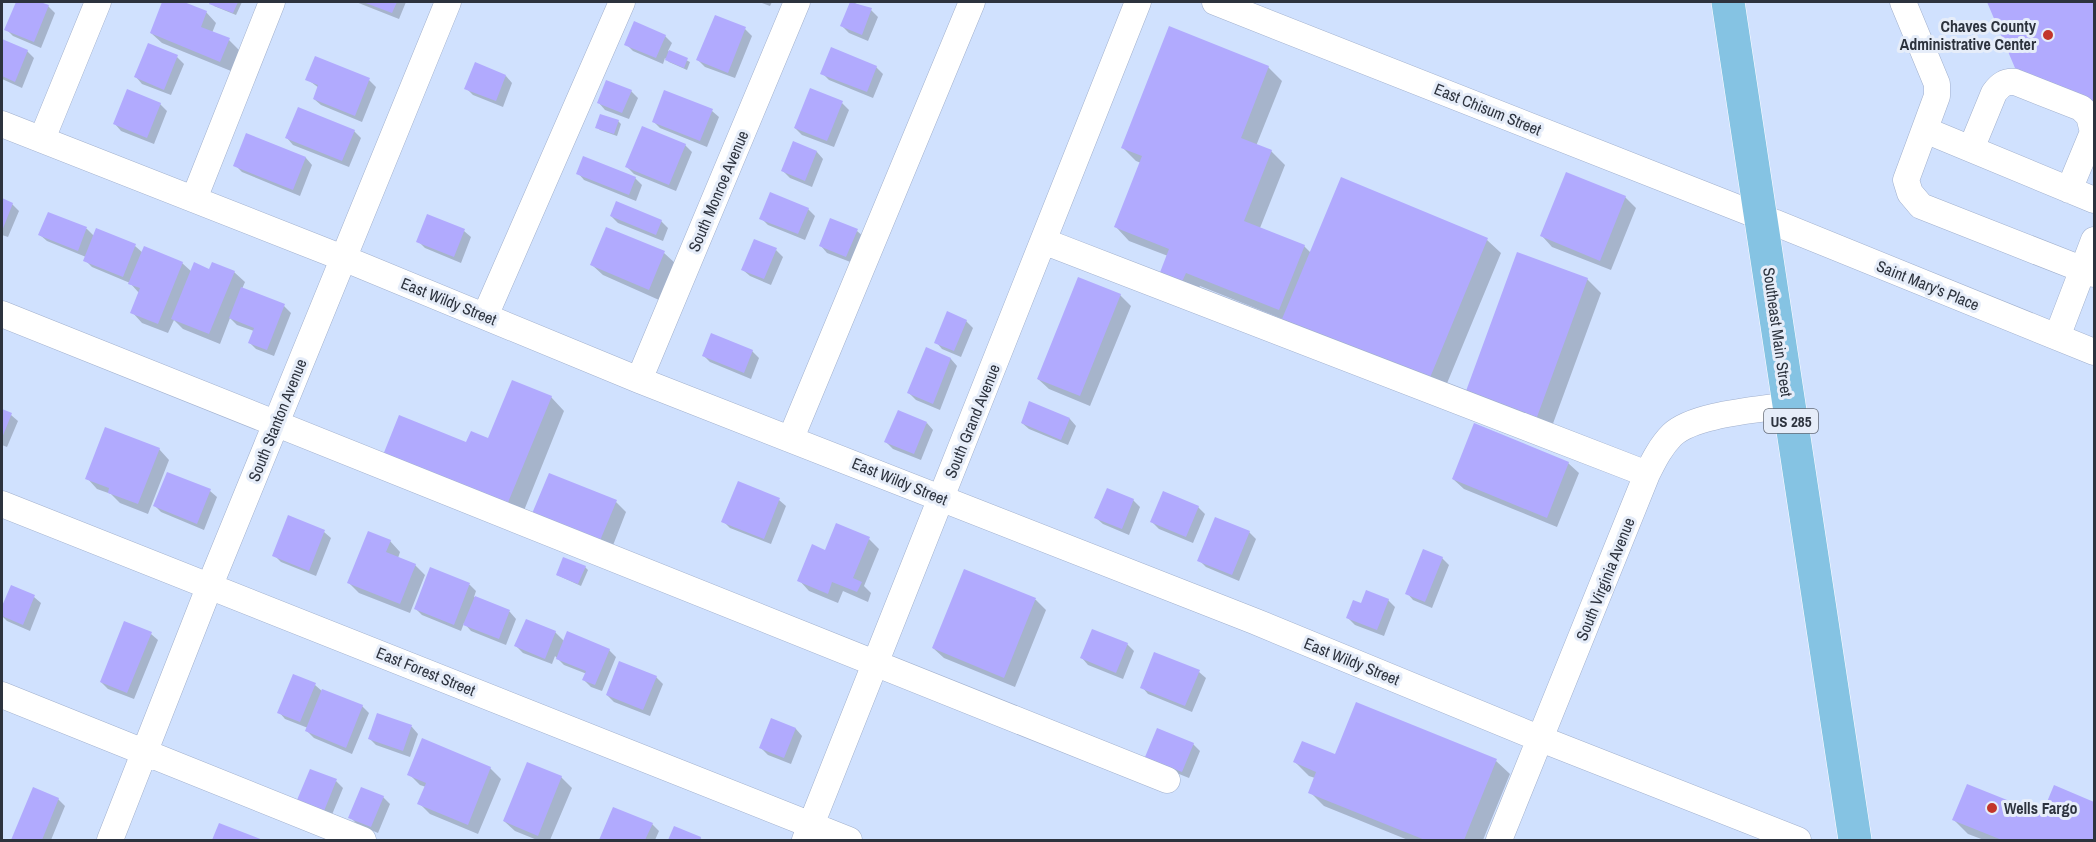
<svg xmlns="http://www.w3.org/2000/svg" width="2096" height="842" viewBox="0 0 2096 842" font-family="'Archivo Narrow',sans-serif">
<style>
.shadow{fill:#0003}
.building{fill:#b1aafe}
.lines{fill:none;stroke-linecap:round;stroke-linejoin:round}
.minor-casing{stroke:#a1b0cd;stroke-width:27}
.major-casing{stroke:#fff;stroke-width:34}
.minor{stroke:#fff;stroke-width:26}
.major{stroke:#85c3e3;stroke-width:33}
.poi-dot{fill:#c2352b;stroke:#e6edf9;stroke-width:2}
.labels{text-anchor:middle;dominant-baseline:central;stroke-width:6;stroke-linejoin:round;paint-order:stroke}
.shield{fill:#e6edf9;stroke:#646b76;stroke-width:1.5}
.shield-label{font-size:15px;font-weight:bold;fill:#2d333e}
.poi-label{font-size:16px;font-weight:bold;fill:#2d333e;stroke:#e6edf9;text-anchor:end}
.street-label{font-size:16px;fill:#2d333e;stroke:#e6edf9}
</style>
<rect width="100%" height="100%" fill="#d0e1fe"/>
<!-- shadow -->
<path class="shadow" d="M17,2H36L48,6L55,13L41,48L13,36L6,29Z
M164,2H180L206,12L216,23L212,33L229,40L239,50L231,71L162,43L151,33Z
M212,2H242L236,15L214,6Z
M356,2H406L399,19Z
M759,2H772L770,6Z
M852,2L871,10L878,17L868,41L849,33L842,26Z
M1989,2H2094V108L2031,81L2017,67Z
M745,29L752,36L735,78L705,67L698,60Z
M665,36L672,43L668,51L690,62L687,70L669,62L665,58L663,64L633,51L626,44Z
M2,41L27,51L34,58L22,88L2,79Z
M177,57L184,64L171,95L142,84L136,77Z
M876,67L883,74L873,98L829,80L822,73Z
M1268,67L1282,81L1256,146L1271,151L1285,165L1260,228L1304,246L1311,253L1342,179L1487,240L1501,253L1443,393L1297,332L1285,320L1200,286L1195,297L1174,288L1168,256L1129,241L1116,227L1141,163L1136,161L1123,148Z
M506,76L512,83L503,107L473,95L466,88Z
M307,79L369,80L376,87L362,122L321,105L314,99L319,88Z
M631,91L638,98L629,119L605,110L599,103Z
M842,103L849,110L834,147L802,135L795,128Z
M160,104L167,111L154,144L121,131L115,124Z
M712,111L719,117L707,147L660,128L653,121Z
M618,121L621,124L617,136L600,130L597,127Z
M354,131L361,138L349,167L293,145L287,138Z
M247,135L306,158L312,165L300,196L242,172L235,165Z
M794,143L817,152L823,159L812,187L790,178L783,171Z
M685,145L692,152L676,191L634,174L627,167Z
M578,173L635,178L642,185L636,201L584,180Z
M1625,197L1636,208L1611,270L1552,247L1542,236Z
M2,200L12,204L19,211L8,237L2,235Z
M808,209L815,216L805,240L768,225L761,218Z
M48,214L87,229L95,237L97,230L135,246L143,253L182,263L192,272L210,270L234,272L245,282L242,289L284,306L291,313L274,356L256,349L249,342L254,331L237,325L230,318L220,344L183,329L174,320L168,333L142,323L132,312L139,293L130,283L92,267L85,260L86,257L47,241L40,235Z
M611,216L661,221L668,228L663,241L618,223Z
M464,231L471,237L461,263L425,248L418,241Z
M857,231L864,237L853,263L827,253L821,246Z
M776,250L783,257L771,285L750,276L743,270Z
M664,253L675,263L659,300L603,275L592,265Z
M1587,279L1601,293L1551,429L1482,404Z
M1120,295L1131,306L1090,406L1049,389L1038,379Z
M966,321L973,328L961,357L942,349L936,342Z
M926,349L951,359L957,366L940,410L916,400L909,393Z
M752,351L759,358L751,379L710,362L703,355Z
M551,397L564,411L521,518L398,468L467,444L489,440Z
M2,411L11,415L18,421L7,447L2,445Z
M1070,419L1076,426L1068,445L1029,429L1022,423Z
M927,423L933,430L921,460L893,449L886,442Z
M159,449L169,460L148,514L120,503L111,494L97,489L87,478Z
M1568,463L1579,473L1557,527L1464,489L1453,479Z
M210,491L217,497L204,530L161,512L155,506Z
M779,500L786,506L771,544L730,528L723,521Z
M1133,500L1140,507L1129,535L1103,524L1096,518Z
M616,502L626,512L610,553L544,526Z
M1198,507L1205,514L1193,543L1159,529L1152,522Z
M324,532L331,538L316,576L281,562L274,555Z
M1249,532L1256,539L1239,581L1206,567L1199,560Z
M869,539L879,549L864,586L871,593L868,602L843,591L838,603L809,591L799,580L826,552Z
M390,541L400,552L398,558L415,565L425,575L410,613L359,593L349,583Z
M1442,558L1449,565L1432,608L1413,600L1407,593Z
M585,567L588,570L581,586L557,575Z
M431,569L470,585L476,591L474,597L510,612L516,619L506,645L471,631L464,623L461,631L422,615L415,608Z
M965,571L1036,600L1046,610L1015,687L944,658L933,648Z
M11,587L34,597L41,603L30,631L7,621L2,616V610Z
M1388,600L1395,607L1384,636L1355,625L1348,618L1362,605Z
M555,632L564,641L609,650L616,657L602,691L591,687L584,680L587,674L564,665L555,656L552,664L523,653L516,646Z
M151,634L158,640L134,699L108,689L101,682Z
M1127,644L1134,651L1123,679L1088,665L1082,658Z
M1199,672L1206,678L1192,712L1148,694L1142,687Z
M293,676L315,685L323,692L362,706L369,713L352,754L314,738L307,731L308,728L285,719L279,712Z
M656,677L663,684L650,716L614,702L607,695Z
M378,715L412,727L418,734L410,757L376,745L369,738Z
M772,720L796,729L802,736L791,764L768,755L761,748Z
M423,740L490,768L501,779L478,834L430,814L419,803L426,787L420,785L409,774Z
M1193,744L1200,751L1189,778L1154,764L1147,757Z
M1336,756L1496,761L1510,774L1483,840H1408L1324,806L1310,792L1315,778L1309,776L1295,762Z
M561,777L572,788L550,840H537L515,831L504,821Z
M336,781L343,788L331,817L306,806Z
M2055,787L2094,803V840H1984L1968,834L1954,820L2043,816Z
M34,789L58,799L65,806L51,840H13Z
M383,797L390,804L378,833L357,824L350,817Z
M613,809L652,824L659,831L655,840H600Z
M220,825L259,840H214Z
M675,828L700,838L703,840H670Z"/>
<!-- building -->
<path class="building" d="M16,2H40L49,5L34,42L4,30Z
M162,2H184L207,11L201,27L230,38L220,62L150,33Z
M210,2H238L233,13L209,4Z
M363,2H397L392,13Z
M850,2L872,8L862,35L840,26Z
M1987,2H2094V102L2015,68Z
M715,15L746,27L728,73L696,60Z
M634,21L666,35L656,58L624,45Z
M1169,26L1269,66L1241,138L1272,150L1244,221L1305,245L1279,310L1186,273L1181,284L1159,275L1169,249L1114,227L1142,156L1121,148Z
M2,39L28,50L15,82L2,76Z
M148,43L178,55L164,90L134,77Z
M831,47L877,66L867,92L820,74Z
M669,50L688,58L684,68L665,60Z
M315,56L370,78L355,116L313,99L318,85L305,80Z
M475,62L506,75L496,101L464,89Z
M606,80L632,90L622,113L597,103Z
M810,88L843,101L827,141L794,128Z
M127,89L161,103L147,138L113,124Z
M664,90L713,109L700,141L652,122Z
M298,107L355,130L342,161L285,138Z
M600,114L619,120L614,134L595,128Z
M642,126L686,144L669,185L625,167Z
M246,133L306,157L293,190L233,166Z
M793,141L817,151L805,181L781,171Z
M583,156L636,177L629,195L576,174Z
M1566,172L1626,196L1600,261L1540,236Z
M1341,177L1488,238L1429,380L1282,319Z
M770,192L809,208L798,234L759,219Z
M2,198L13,203L2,231Z
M616,201L662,220L656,235L610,216Z
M48,212L87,227L78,251L38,235Z
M427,214L465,229L454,257L416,242Z
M830,218L858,229L846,257L819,246Z
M606,227L665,251L649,290L590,265Z
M96,228L136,244L123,277L83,261Z
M754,239L777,248L764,279L741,270Z
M144,246L183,262L158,324L130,313L140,288L128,284Z
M1517,252L1588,278L1537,417L1466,391Z
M194,262L209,269L212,262L235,271L209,334L171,319Z
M1078,277L1121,294L1080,396L1037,379Z
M241,287L285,304L267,350L248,343L254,328L229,318Z
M947,311L967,320L954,351L934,343Z
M711,333L753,350L744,373L702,356Z
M926,347L951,358L933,404L907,393Z
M512,380L552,396L507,505L383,455L399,415L466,442L471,431L488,438Z
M1029,401L1070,418L1061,440L1021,423Z
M2,409L12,413L2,438Z
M898,410L927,422L914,454L884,442Z
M1474,423L1569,462L1547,518L1452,479Z
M105,427L160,448L138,504L108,493L109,488L85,479Z
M167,472L211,489L197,524L153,506Z
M549,473L617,500L599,543L531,516Z
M738,481L780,498L764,539L721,522Z
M1107,488L1134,499L1122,529L1094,518Z
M1163,491L1199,506L1186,537L1150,522Z
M288,515L325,530L309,571L272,556Z
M1215,517L1250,531L1232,575L1197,561Z
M836,523L870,537L853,578L862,582L857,592L832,582L828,594L797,581L812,544L825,550Z
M368,531L391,540L386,552L416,564L400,604L347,583Z
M1423,549L1443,557L1425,602L1405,594Z
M563,557L586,566L578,584L556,575Z
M430,567L470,583L454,625L414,609Z
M964,569L1036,598L1004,678L932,648Z
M11,585L35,595L23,625L2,616V606Z
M1366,590L1389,599L1377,630L1346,618L1353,600L1361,603Z
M475,596L510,610L499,639L463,625Z
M526,619L556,631L545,659L514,646Z
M124,621L152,632L127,693L100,682Z
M1092,629L1128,643L1116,673L1080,658Z
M567,631L610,649L595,685L582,680L586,671L556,659Z
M1154,652L1200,670L1185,706L1140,688Z
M619,661L657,676L643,710L606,695Z
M293,674L316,683L300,722L277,713Z
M322,689L363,705L346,748L305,731Z
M1356,702L1497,759L1464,840H1425L1308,793L1316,772L1293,762L1302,741L1335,754Z
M377,713L412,725L403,751L368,739Z
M771,718L796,728L784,758L759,748Z
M1157,728L1194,743L1182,772L1145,757Z
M422,738L491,767L468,825L417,804L426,783L407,775Z
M527,762L562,776L538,836L503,821Z
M310,769L337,779L324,811L297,800Z
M1967,784L2042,814L2054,785L2094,802V840H2002L1952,820Z
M33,787L59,798L42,840H11Z
M361,787L384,796L371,827L348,818Z
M613,807L653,823L645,840H599Z
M219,823L263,840H212Z
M674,826L701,837L700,840H668Z"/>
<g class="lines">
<!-- minor casing -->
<g class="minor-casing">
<path id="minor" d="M1215,2L1761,217L2094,352
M1903,2L1937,84V96L1906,180L1910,193L1921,206L2094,274
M2,124L343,258L639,380L1254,621L1541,739L1798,840
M1925,130L2094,200
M42,139L98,2
M1971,149L1994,93C2000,85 2005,81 2015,82L2081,108L2089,116L2093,132L2069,190
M194,199L272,2
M1043,241L1647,474
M2,314L1167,780
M485,316L622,2
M2057,337L2094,240
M639,380L797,2
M791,438L972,2
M2,504L849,840
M2,695L363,840
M110,840L210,585L448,2
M805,840L1138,2
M1499,840L1647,474C1654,460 1661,446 1672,435C1694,414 1759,410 1789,405"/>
</g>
<!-- major casing -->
<g class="major-casing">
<path id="major" d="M1728,2L1855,840"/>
</g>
<!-- minor -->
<use href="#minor" class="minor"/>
<!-- major -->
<use href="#major" class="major"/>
</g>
<!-- markers -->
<g class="poi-dot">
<circle cx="2048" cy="35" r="6"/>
<circle cx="1992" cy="808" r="6"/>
</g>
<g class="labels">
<!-- shield labels -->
<rect class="shield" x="1764" y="409" width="54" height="24" rx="4.5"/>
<g class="shield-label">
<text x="1791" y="421">US 285</text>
</g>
<!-- poi labels -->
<g class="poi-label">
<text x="2036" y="26">Chaves County<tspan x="2036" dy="18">Administrative Center</tspan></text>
<text x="2004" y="808" text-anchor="start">Wells Fargo</text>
</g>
<!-- street labels -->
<g class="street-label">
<text transform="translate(1488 109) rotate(22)">East Chisum Street</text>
<text transform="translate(718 191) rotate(-67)">South Monroe Avenue</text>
<text transform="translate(1928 285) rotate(22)">Saint Mary's Place</text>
<text transform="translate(449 301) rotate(22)">East Wildy Street</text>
<text transform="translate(1778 332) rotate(82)">Southeast Main Street</text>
<text transform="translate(277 420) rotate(-68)">South Stanton Avenue</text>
<text transform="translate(972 421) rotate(-68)">South Grand Avenue</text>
<text transform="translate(900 481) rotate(22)">East Wildy Street</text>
<text transform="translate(1605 579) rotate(-68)">South Virginia Avenue</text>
<text transform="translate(1352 661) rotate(22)">East Wildy Street</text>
<text transform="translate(426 671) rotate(22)">East Forest Street</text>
</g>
</g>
<!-- border -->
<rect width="2096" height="842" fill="none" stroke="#2d333e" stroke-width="6"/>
</svg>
